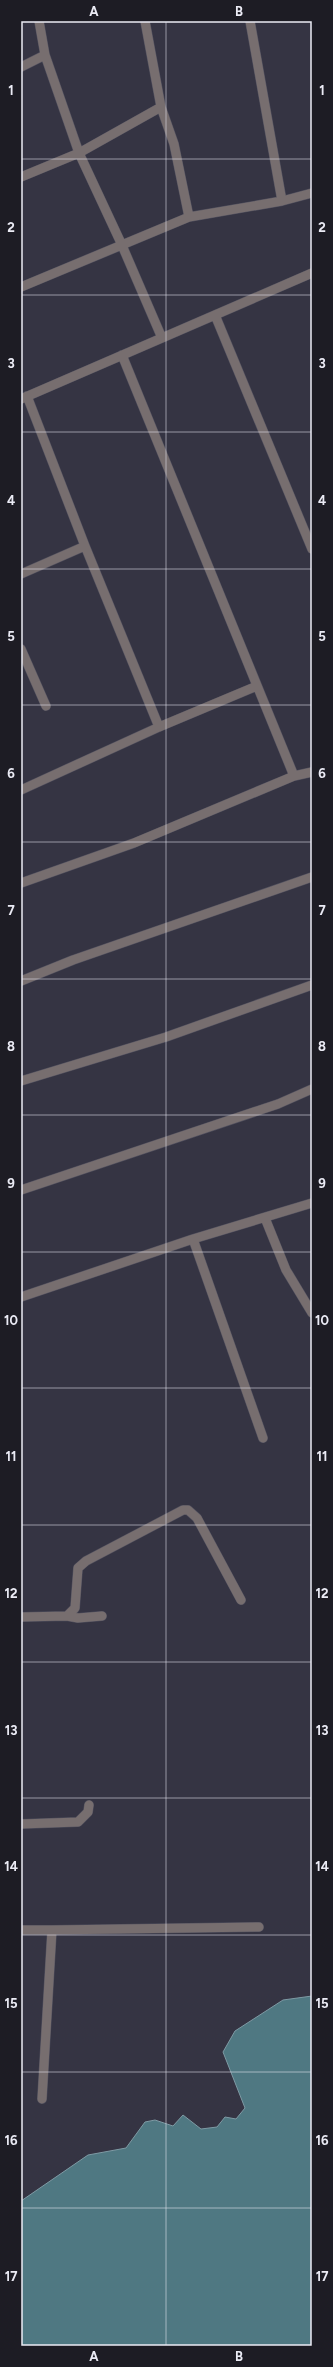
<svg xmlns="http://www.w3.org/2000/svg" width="333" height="2367" viewBox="0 0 333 2367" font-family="Figtree,sans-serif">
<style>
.water{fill:#4f7882;stroke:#7e9aa4}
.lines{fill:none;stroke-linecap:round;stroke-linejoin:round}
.minor-casing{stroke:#52515f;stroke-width:10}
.minor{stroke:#776e6f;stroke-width:9}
.grid{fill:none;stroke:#ebebf5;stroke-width:1;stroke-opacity:0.55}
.neatline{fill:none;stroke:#ebebf5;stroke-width:1.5}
.grid-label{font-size:13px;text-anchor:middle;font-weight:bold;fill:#ebebf5}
</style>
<rect width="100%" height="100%" fill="#353443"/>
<!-- water -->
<path class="water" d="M312,1996V2346H21V2201L88,2155L126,2148L145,2122L155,2120L173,2126L183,2115L201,2129L217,2127L225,2117L236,2119L245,2108L223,2052L235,2031L283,2000Z"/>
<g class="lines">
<!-- minor casing -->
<g class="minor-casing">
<path id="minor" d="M39,21L45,55
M21,67L45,55L79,153L121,243L162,338
M161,107L174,144L189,217
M21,177L79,153L161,107L145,21
M282,201L312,193
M21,287L189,217L282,201L250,21
M215,315L312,549
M122,355L294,776
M27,396L85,546L159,727
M21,399L312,273
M21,574L85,546
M21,649L46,706
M21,790L159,727L257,686
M21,883L134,843L294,776L312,772
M21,981L73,960L312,877
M21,1081L166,1037L312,985
M21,1190L278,1104L312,1089
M265,1218L286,1270L312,1313
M193,1239L263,1438
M21,1297L193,1239L312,1203
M67,1616L75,1608L78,1568L86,1561L183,1510H188L197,1518L241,1600
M21,1617L67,1616L78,1618L102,1616
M21,1824L78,1822L88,1812L89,1805
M21,1930H52L42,2099
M52,1930L259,1927"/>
</g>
<!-- minor -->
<use href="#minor" class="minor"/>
</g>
<!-- grid -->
<path class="grid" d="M166,21V2346M21,159H312M21,295H312M21,432H312M21,569H312M21,705H312M21,842H312M21,979H312M21,1115H312M21,1252H312M21,1388H312M21,1525H312M21,1662H312M21,1798H312M21,1935H312M21,2072H312M21,2208H312"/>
<!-- border -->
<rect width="333" height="2367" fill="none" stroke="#1d1c24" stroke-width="44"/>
<rect x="22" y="22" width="289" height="2323" class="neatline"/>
<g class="grid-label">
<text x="94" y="16">A</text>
<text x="239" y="16">B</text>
<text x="11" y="95">1</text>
<text x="322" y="95">1</text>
<text x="11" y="232">2</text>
<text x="322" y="232">2</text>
<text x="11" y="368">3</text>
<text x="322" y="368">3</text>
<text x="11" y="505">4</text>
<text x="322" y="505">4</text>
<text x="11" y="641">5</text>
<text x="322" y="641">5</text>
<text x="11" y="778">6</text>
<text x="322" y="778">6</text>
<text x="11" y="915">7</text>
<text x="322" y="915">7</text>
<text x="11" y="1051">8</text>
<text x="322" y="1051">8</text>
<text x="11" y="1188">9</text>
<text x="322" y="1188">9</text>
<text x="11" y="1325">10</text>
<text x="322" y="1325">10</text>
<text x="11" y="1461">11</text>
<text x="322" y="1461">11</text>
<text x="11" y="1598">12</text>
<text x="322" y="1598">12</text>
<text x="11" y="1735">13</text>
<text x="322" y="1735">13</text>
<text x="11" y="1871">14</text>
<text x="322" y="1871">14</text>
<text x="11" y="2008">15</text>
<text x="322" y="2008">15</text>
<text x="11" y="2145">16</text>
<text x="322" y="2145">16</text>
<text x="11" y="2281">17</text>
<text x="322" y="2281">17</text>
<text x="94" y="2361">A</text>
<text x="239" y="2361">B</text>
</g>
</svg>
